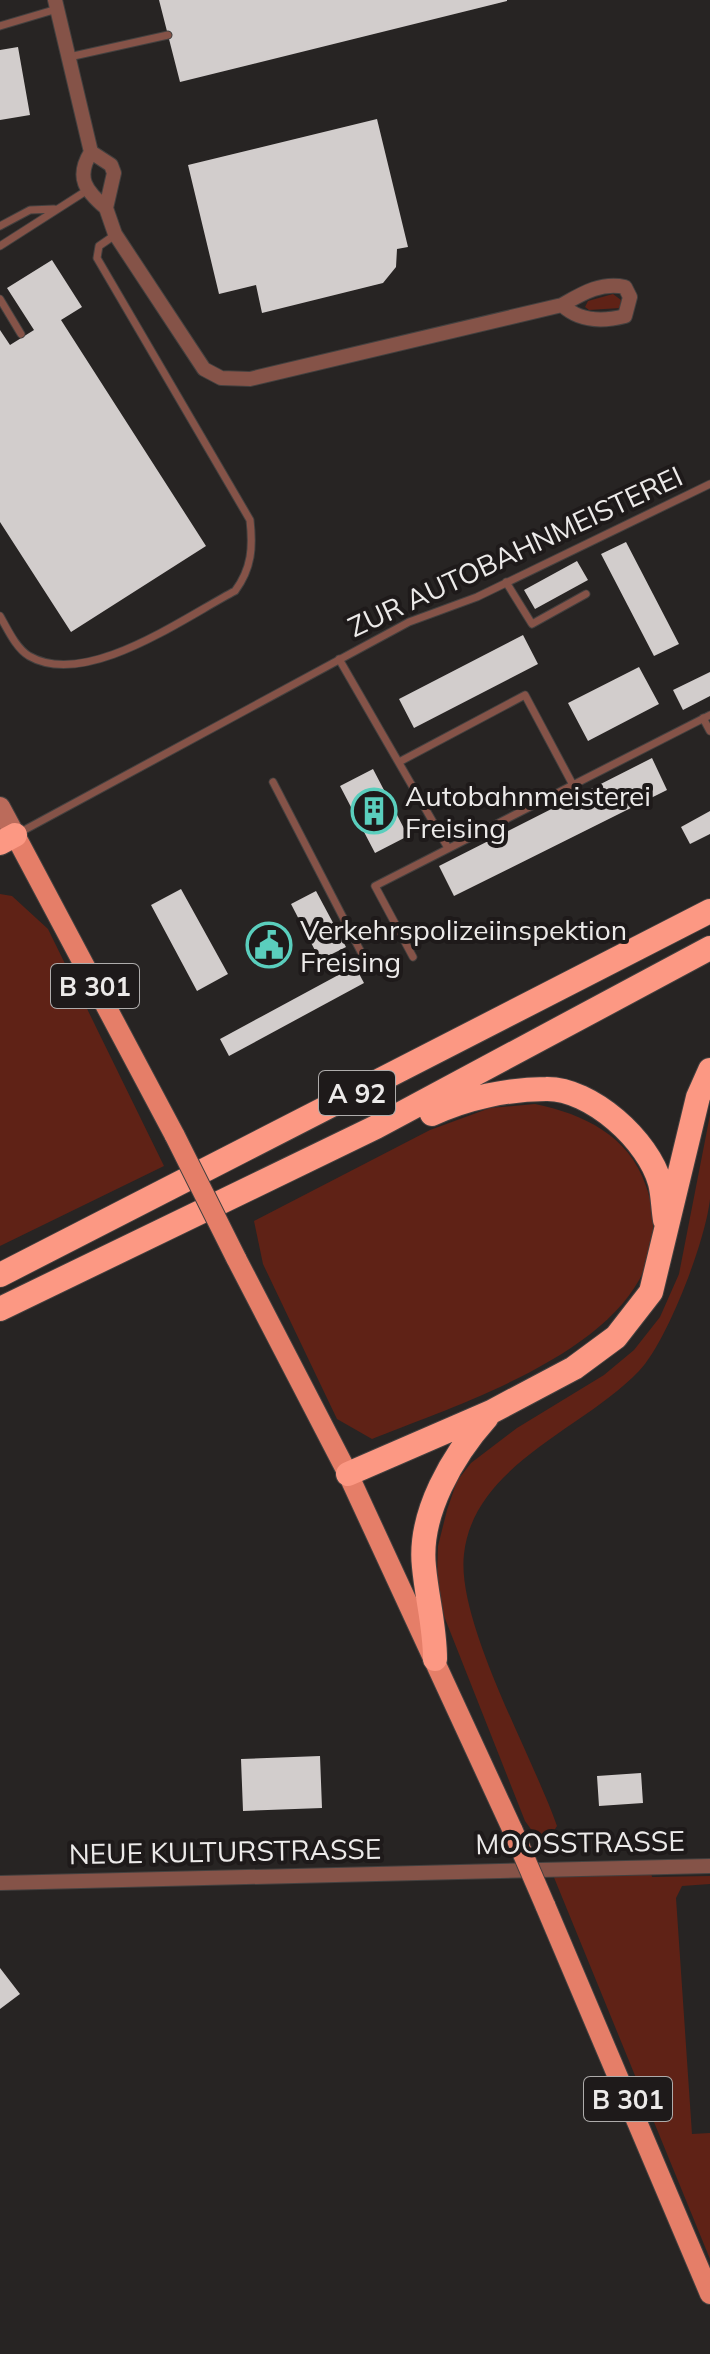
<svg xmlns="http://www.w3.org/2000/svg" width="710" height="2354" viewBox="0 0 710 2354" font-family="Mulish,sans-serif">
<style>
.green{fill:#5f2216}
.building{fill:#d2cdcc}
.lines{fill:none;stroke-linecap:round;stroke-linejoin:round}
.service-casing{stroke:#43403f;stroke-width:9}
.minor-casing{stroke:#43403f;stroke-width:16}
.secondary-casing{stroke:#43403f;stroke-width:22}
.primary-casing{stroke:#43403f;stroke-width:22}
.motorway-casing{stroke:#43403f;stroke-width:26}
.service{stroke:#855348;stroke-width:7}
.minor{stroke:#855348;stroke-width:14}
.secondary{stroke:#bb6b5b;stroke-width:20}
.primary{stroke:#e57e68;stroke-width:20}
.motorway{stroke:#fc9883;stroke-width:24}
.primary-bridge-casing{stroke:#43403f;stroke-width:22;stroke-linecap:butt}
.primary-bridge{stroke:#e57e68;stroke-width:20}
.labels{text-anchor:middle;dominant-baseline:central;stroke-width:8;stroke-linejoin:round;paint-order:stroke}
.shield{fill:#1e1a1a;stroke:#aeacab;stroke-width:2}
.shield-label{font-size:26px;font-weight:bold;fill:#eceae9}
.street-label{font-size:28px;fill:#eceae9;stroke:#1e1a1a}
.poi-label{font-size:28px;fill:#eceae9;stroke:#1e1a1a;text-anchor:start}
</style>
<rect width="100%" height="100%" fill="#272423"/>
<!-- green -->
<path class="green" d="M613,294L621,300L620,308L589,310L585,307L588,301Z
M0,894L12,896L48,929L164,1166L0,1246Z
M535,1104C583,1114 629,1135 646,1186C697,1331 470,1399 372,1439L337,1419L263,1264L254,1221L430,1130L490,1108Z
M710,1115C710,1142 710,1172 710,1199C706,1240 667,1342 639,1371C584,1429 474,1464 464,1554C456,1622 533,1757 557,1826L550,1837L538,1839L525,1821L444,1616L437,1578L438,1546L447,1510L457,1481L471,1463L517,1428L604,1375L634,1350L660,1317L679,1274Z
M651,1872L652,1877L710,1876V1884L682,1886L676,1898L692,2134L710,2133V2259L553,1875Z"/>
<!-- building -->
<path class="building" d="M159,0H507V1L180,82Z
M18,47L30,115L0,120V50Z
M377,119L408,247L397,249L396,267L383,283L262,313L256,285L219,294L188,165Z
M52,260L82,307L61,320L206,546L71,632L0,522V330L10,345L34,330L7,288Z
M626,542L679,644L654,656L601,554Z
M577,561L588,580L535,609L524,590Z
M523,635L538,664L414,728L399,699Z
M639,667L659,704L588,741L568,703Z
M710,672V696L683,710L673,690Z
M652,758L667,790L454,896L439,866Z
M373,769L408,836L375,853L340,786Z
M710,811V834L690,844L681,827Z
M181,889L228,974L197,991L151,905Z
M316,891L346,947L320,960L291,904Z
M355,966L364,983L229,1056L220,1039Z
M320,1756L322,1808L243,1811L241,1759Z
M641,1773L643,1803L599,1806L597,1776Z
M0,1968L20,1994L0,2009Z"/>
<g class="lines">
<!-- service casing -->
<g class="service-casing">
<path id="service" d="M0,26L57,9
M69,57L168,35
M0,226L30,210L54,209
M0,246L86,191
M0,299L21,334
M506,582L532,624L586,594
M0,616C8,630 16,648 29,656C86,689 183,618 235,591C252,568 253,547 250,520L97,258L99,246L115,235
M339,659L448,848
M703,718L710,731
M399,762L525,695L573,785
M273,782L362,954
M17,834L409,622L477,597L710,484
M413,957L375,886L710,715"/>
</g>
<!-- minor casing -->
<g class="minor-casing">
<path id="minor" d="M55,0L91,152L111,165L114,173L106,208L115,234L204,369L221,378L250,379L562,305C583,293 601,282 625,287L630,297L625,316C602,322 579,321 562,305
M91,152C75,178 86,191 106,208
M0,1883L710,1866"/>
</g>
<!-- secondary casing -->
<g class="secondary-casing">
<path id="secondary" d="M0,807L15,835"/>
</g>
<!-- primary casing -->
<g class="primary-casing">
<path id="primary" d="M15,835L175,1136
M236,1258L348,1474L513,1831
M545,1905L710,2294"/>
</g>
<!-- motorway casing -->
<g class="motorway-casing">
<path id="motorway" d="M0,843L15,835
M432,1114C466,1098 508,1089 546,1089C591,1088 649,1141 660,1183C663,1194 663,1208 665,1220
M0,1275L710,911
M0,1309L376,1127L710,948
M348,1474L491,1412L574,1368L616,1337L651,1292L698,1097L710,1070
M435,1659C435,1627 427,1599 424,1567C418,1514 453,1455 487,1417"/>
</g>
<!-- service -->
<use href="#service" class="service"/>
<!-- minor -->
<use href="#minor" class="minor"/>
<!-- secondary -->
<use href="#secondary" class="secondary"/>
<!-- primary -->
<use href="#primary" class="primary"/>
<!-- motorway -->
<use href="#motorway" class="motorway"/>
<!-- primary-bridge casing -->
<g class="primary-bridge-casing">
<path id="primary-bridge" d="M175,1136L236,1258
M513,1831L545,1905"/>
</g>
<!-- primary-bridge -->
<use href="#primary-bridge" class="primary-bridge"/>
</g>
<!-- icons -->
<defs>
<g id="building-ring" transform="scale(2.3)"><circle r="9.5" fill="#1e1a1a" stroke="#5acebd" stroke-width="1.5"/><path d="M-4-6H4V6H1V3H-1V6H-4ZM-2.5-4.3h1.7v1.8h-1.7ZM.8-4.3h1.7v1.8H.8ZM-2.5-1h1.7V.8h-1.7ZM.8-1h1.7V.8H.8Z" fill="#5acebd"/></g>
<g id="civic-ring" transform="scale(2.3)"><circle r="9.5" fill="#1e1a1a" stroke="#5acebd" stroke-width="1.5"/><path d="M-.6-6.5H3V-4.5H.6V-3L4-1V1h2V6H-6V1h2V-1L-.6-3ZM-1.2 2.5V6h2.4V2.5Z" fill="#5acebd"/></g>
</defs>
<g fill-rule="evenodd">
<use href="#building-ring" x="374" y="811"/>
<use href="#civic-ring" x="269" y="945"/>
</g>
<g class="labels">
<!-- shield labels -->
<g class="shield">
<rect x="51" y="964" width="88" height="44" rx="6"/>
<rect x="319" y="1071" width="76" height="44" rx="6"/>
<rect x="584" y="2077" width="88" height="44" rx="6"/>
</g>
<g class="shield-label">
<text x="95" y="986">B 301</text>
<text x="357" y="1093">A 92</text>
<text x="628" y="2099">B 301</text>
</g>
<!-- street labels -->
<g class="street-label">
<text transform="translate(515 551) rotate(-25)">ZUR AUTOBAHNMEISTEREI</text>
<text transform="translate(580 1842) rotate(-1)">MOOSSTRASSE</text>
<text transform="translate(225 1851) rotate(-1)">NEUE KULTURSTRASSE</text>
</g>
<!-- poi labels -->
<g class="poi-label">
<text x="405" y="795">Autobahnmeisterei<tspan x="405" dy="32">Freising</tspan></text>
<text x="300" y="929">Verkehrspolizeiinspektion<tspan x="300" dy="32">Freising</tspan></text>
</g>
</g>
</svg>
